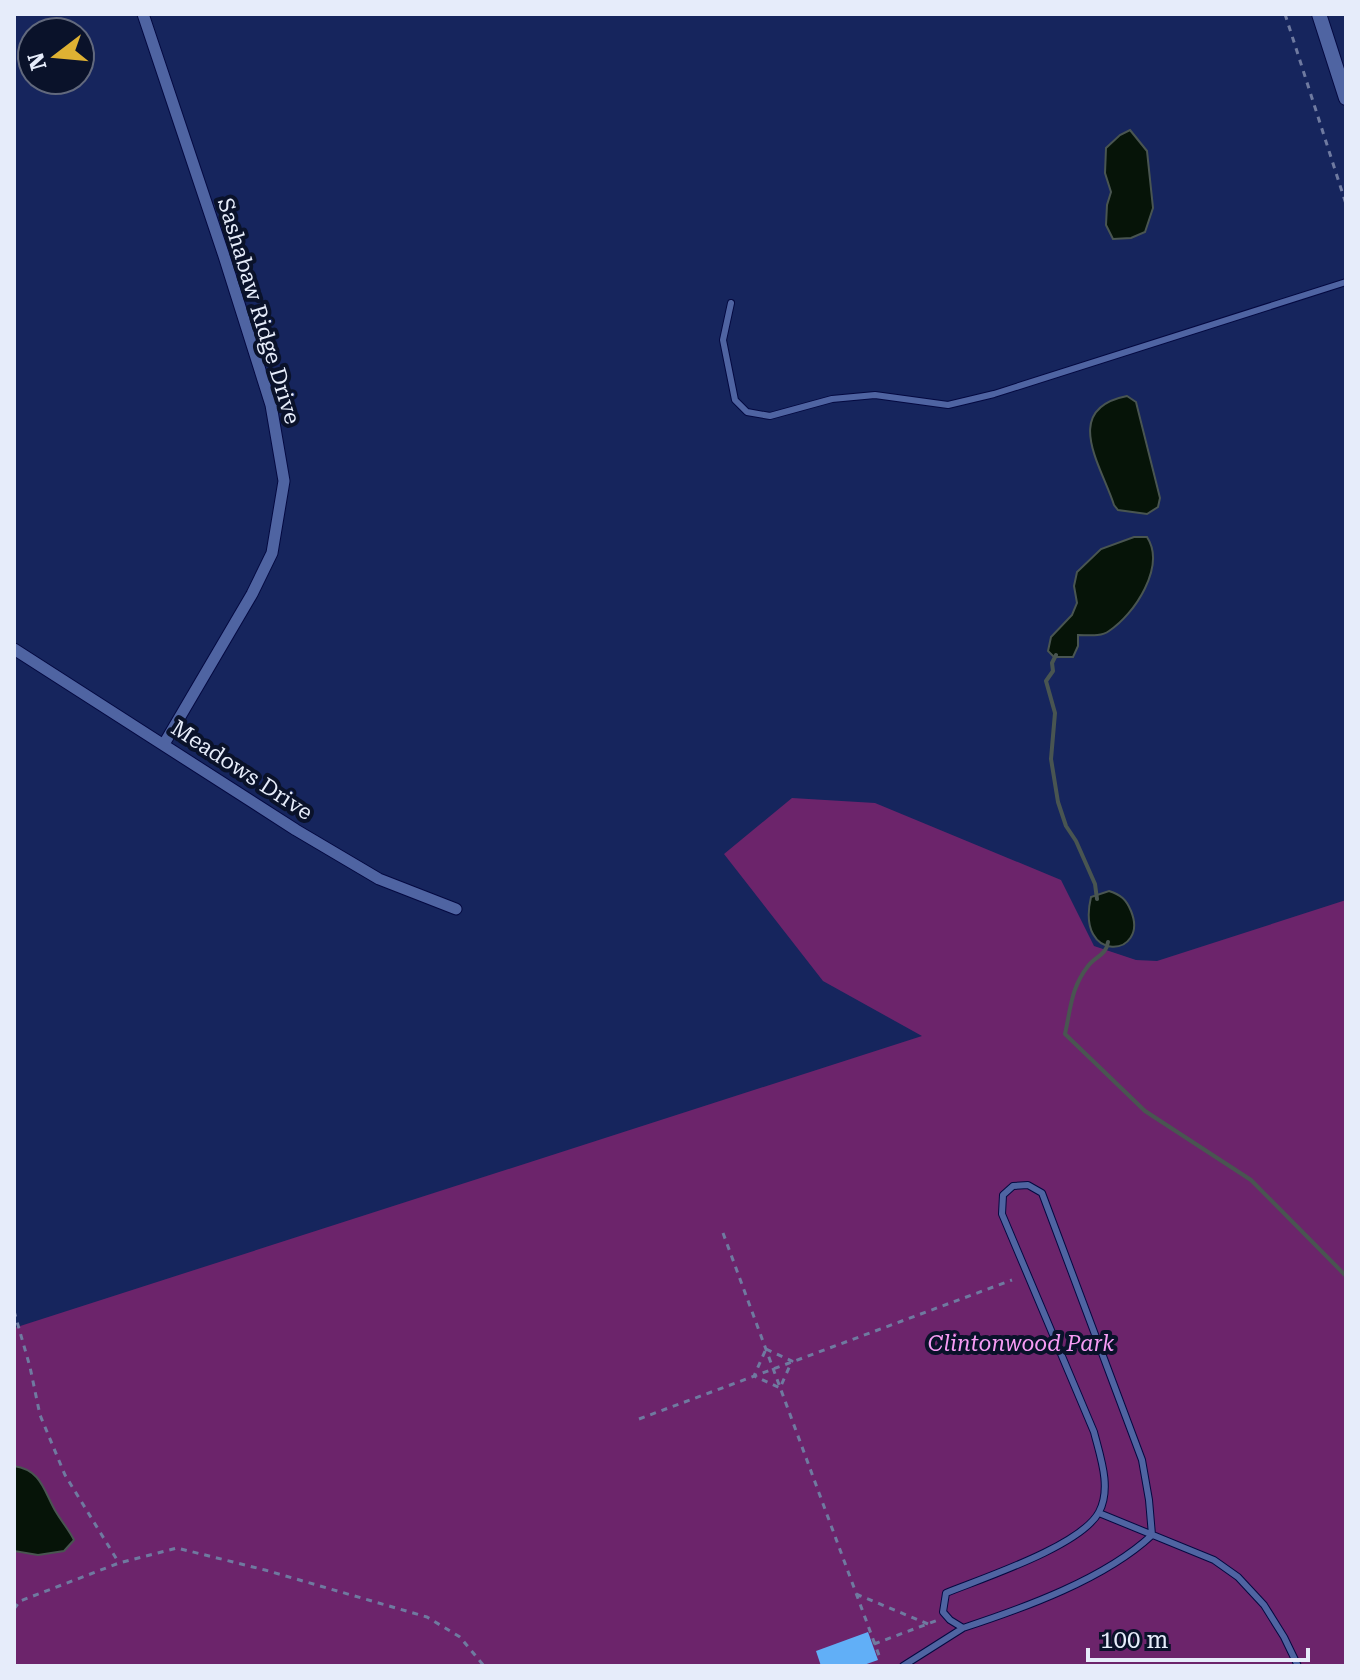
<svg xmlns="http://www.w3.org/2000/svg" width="1360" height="1680" viewBox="0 0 1360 1680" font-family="'Roboto Serif',serif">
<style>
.green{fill:#6c246b}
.water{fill:#061408;stroke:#495551;stroke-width:2}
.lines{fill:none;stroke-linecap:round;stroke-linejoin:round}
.stream{stroke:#495551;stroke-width:4}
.building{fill:#61aff7}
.service-casing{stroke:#040940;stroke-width:8}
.minor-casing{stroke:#040940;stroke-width:13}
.tertiary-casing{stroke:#040940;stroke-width:16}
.path{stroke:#6f7aa0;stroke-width:3;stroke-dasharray:6 6;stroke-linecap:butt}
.service{stroke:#4f64a2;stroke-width:6}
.minor{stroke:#4f64a2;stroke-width:11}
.tertiary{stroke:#4f64a2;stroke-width:14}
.labels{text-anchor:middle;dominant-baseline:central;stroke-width:8;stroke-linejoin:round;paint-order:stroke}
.street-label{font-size:22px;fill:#e6ecfa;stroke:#0a122a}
.park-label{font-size:22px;font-style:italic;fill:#f79cf4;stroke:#0a122a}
</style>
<rect width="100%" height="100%" fill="#16255d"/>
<!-- green -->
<path class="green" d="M792,798L875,803L1061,880L1094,946L1136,960L1157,961L1346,900V1666H14V1328L922,1036L823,981L724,854Z"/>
<!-- water -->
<path class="water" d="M1130,130L1147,151L1153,208L1145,232L1131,238L1113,239L1106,225L1107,205L1111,192L1105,173L1106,148L1120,135Z
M1127,396L1136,402L1160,498L1158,507L1147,514L1118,510L1114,505C1101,465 1061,409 1127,396Z
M1134,537H1147C1166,566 1135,614 1109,631C1101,637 1088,635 1078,635V646L1073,657H1054L1048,651L1051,637L1072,615L1077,603L1074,586L1077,572L1101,549Z
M1109,891C1121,895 1126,899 1131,911C1150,957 1075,965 1091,897Z
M14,1466C42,1470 44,1492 56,1512C62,1522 69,1530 74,1540L64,1551L38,1555L14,1551Z"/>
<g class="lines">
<!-- stream -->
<path class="stream" d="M1056,655L1052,663L1053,671L1046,681L1055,713L1051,759L1058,802L1066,826L1076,841L1095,884L1097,899
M1108,942C1106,956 1095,956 1088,966C1071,988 1071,1007 1065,1034L1145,1111L1251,1180L1346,1276"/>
</g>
<!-- building -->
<path class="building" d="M868,1632L878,1660L861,1666H821L816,1651Z"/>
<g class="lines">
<!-- service casing -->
<g class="service-casing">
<path id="service" d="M731,303L723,340L735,400L747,412L770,416L832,399L875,395L948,405L994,394L1346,282
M1028,1185L1042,1193L1142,1460L1149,1500L1152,1535C1105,1579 1024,1608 963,1628L950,1620L943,1612L946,1593C983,1578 1081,1546 1099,1512C1112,1488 1100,1456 1094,1432L1002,1214L1003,1195L1013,1186Z
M1099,1513L1214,1560L1238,1577L1264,1605L1284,1637L1298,1666
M903,1666L963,1628"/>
</g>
<!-- minor casing -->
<g class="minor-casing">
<path id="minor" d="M143,14L224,256L271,405L284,481L272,553L252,594L164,744
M14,649L296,830L379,879L456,909"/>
</g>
<!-- tertiary casing -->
<g class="tertiary-casing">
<path id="tertiary" d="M1319,14L1346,98"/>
</g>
<!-- path -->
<path class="path" d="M1285,14L1346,204
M723,1233L880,1658
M14,1311L30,1367L40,1415L65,1475L119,1563
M766,1349L792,1361L780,1388L754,1376Z
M639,1419L1012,1280
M856,1594L928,1624
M14,1609L20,1601L119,1563L177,1548L265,1570L427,1617L460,1637L484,1666
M874,1644L938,1620
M14,1662L15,1666"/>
<!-- service -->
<use href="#service" class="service"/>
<!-- minor -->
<use href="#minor" class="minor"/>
<!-- tertiary -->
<use href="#tertiary" class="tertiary"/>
</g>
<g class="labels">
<!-- street labels -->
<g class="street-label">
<text transform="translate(259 311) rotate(73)">Sashabaw Ridge Drive</text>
<text transform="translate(242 770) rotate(33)">Meadows Drive</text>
</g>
<!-- park labels -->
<g class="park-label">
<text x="1021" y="1343">Clintonwood Park</text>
</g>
</g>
<!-- border -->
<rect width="1360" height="1680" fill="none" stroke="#e6ecfa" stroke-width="32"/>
<!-- north arrow -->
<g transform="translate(56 56) rotate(254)"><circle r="38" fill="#0a122a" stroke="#62697d" stroke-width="2"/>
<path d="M0-6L14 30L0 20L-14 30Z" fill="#deb133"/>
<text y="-12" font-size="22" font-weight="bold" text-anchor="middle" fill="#e6ecfa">N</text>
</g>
<!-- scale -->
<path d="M1088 1648v12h220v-12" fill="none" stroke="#e6ecfa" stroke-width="4"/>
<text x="1100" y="1648" font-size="24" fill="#e6ecfa" stroke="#0a122a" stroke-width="6" paint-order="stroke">100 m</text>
</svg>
